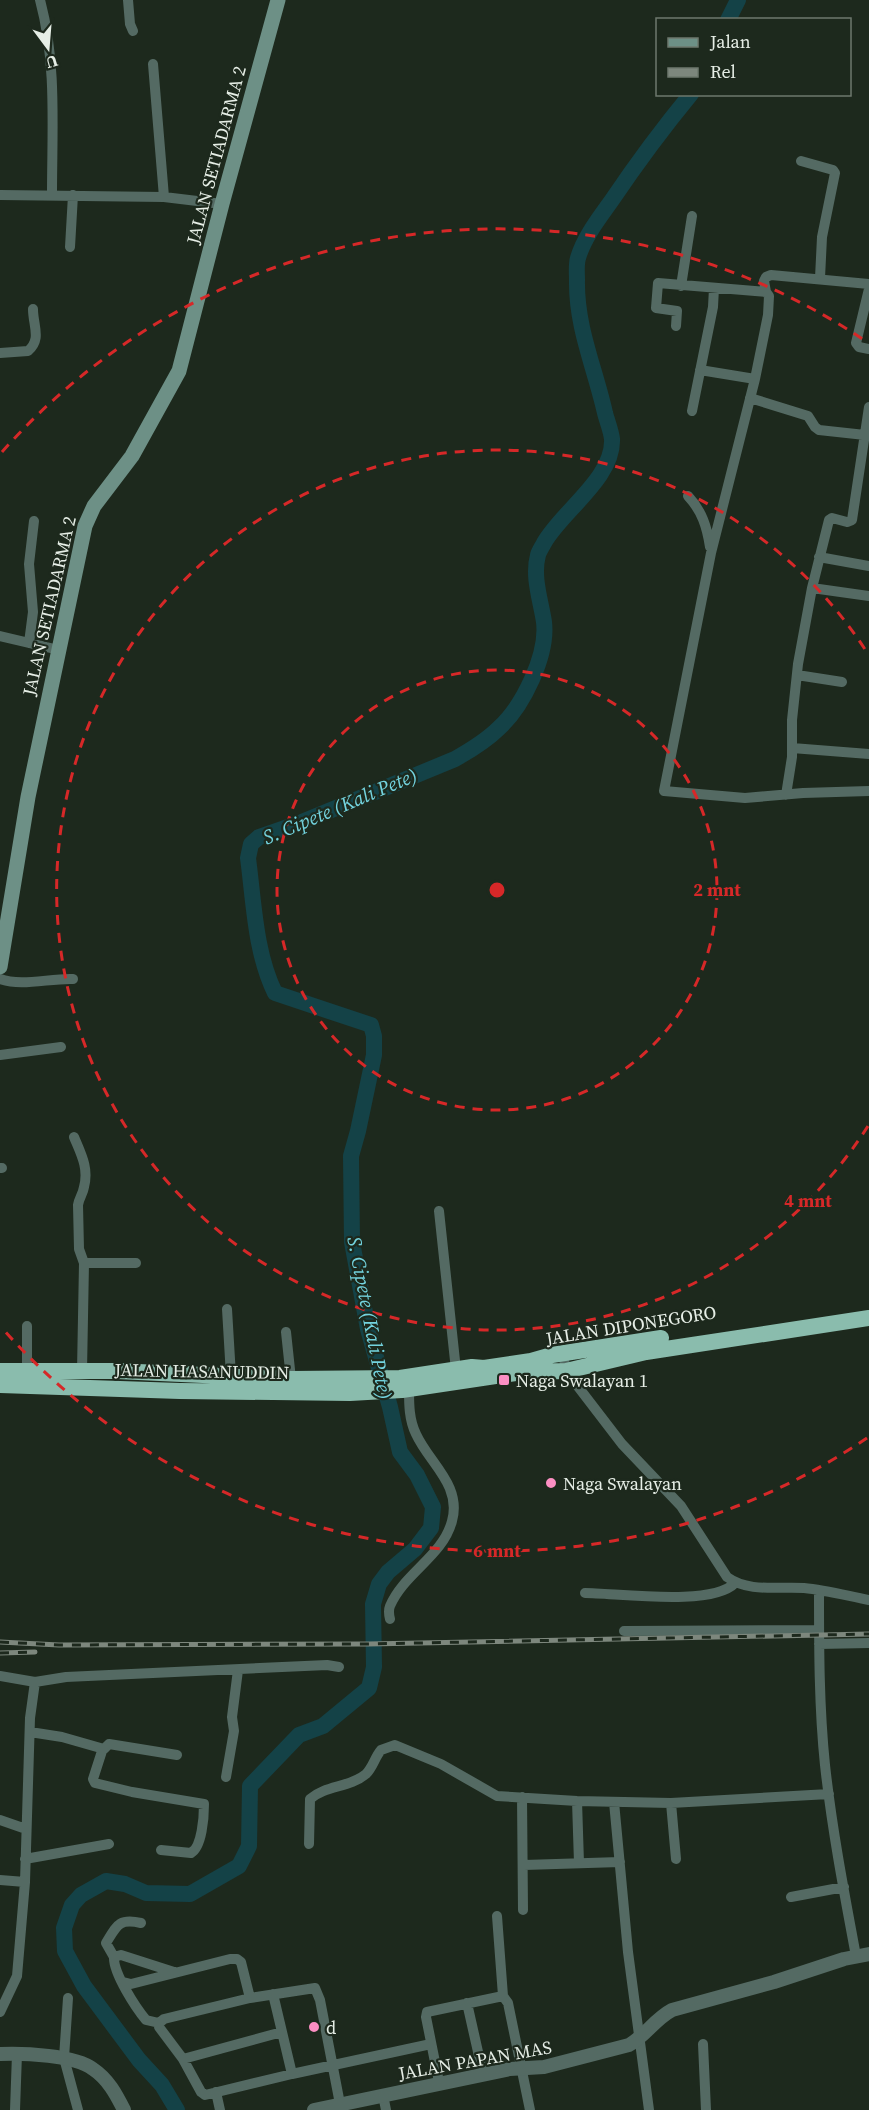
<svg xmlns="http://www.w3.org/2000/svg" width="869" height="2110" viewBox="0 0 869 2110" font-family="'Source Serif 4',serif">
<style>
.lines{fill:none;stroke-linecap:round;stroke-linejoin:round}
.river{stroke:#144247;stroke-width:16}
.minor{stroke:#546a63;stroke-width:10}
.tertiary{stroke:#546a63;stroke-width:14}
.secondary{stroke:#6d9086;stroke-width:15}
.trunk{stroke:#8abcad;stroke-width:16}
.rail-casing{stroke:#7d877d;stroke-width:5}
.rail{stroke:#1d291d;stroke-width:3;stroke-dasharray:9;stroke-linecap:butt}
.ring{fill:none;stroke:#d62828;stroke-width:3;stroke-dasharray:10 8}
.poi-dot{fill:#fc8fc3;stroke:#1d291d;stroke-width:2}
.labels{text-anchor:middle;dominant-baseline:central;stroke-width:4.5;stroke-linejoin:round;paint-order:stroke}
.street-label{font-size:18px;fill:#e6eee6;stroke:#1d291d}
.poi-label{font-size:18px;fill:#e6eee6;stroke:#1d291d;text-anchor:start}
.water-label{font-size:20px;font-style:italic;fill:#73d3de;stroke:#1d291d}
.centre{fill:#d62828;stroke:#1d291d;stroke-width:3}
.ring-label{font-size:18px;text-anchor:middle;font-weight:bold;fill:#d62828;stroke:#1d291d;stroke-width:4.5;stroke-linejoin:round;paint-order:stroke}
</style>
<rect width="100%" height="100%" fill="#1d291d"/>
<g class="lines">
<!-- river -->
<path class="river" d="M728,20L738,0
M177,2110L162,2085L139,2060L84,1986L65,1951L64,1928L72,1905L81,1895L106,1881L125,1884L146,1893L190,1894L239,1866L249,1846L250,1786L299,1735L323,1726L369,1688L374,1667L373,1604L379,1584L388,1572L415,1549L431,1528L433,1507L417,1475L400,1452L390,1407L368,1329L352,1242L351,1156L358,1131L374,1055V1036L371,1025L275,993C255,952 254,903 248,858L251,844L259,837L302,822L455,759C471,750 486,741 499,728C523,706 548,655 544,622C541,601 532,577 538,555C539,551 542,547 544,543C562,511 614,478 612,439C611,430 607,421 605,413C595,368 576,327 577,280C577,273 576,265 578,258C584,237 600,217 612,200C637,163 663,128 691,94"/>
<!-- minor -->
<path class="minor" d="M40,0C57,63 52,129 52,194
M128,0L130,24L133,31
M153,64L164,197
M801,161L833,170L835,173L822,237L820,278
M0,195L164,197L222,204
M70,247L73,195
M869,284L771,275L766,277L764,281L766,292L769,296L768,315L755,379L711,553L664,791L745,798L803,793L869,791
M681,286L692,216
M869,289L856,343L859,347L869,349
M676,326L677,311L656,308L658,283L766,292
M0,353L28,351C42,339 33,326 33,309
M700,370L755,379
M750,398L808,416L815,427L819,430L865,435
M692,411L713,307L714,288
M688,496C702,511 707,527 710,547
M819,557L869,566
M812,588L869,596
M0,636L59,650
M29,643L33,612L29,564L34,521
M797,675L842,682
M792,748L869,754
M786,795L792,757V720L798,664L812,588L829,520L832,518L847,522L852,520L869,407
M0,979C21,987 50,978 73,979
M0,1055L61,1047
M74,1137C81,1154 89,1168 84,1187C83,1194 79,1198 78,1205L79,1249L84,1263L82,1371
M0,1168H2
M439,1211L456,1370
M84,1263H136
M227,1309L231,1376
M27,1326V1371
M286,1332L291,1379
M563,1354L566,1371L622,1444L681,1506L727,1577C749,1593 779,1586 804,1588C826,1590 848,1596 869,1600
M819,1590C819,1648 819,1707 825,1765C832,1829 844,1892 856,1956
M585,1593C617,1593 712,1607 735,1583
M390,1619C389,1615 388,1611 390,1606C404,1573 443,1556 452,1521C462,1485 429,1463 416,1434C409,1420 409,1404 409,1389
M624,1631L819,1630
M819,1644L869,1643
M0,1676L35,1682L30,1718L25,1882L17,1976L0,2012
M35,1682L66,1677L327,1665L339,1667
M30,1732L62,1737L104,1749L109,1744L177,1755
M103,1748L93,1779L95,1783L132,1792L204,1804C204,1817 202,1847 191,1853L161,1850
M226,1777L234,1731L232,1717L238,1670
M522,1797L523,1910
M577,1801L579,1863
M614,1802L628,1952L649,2110
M671,1803L676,1859
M0,1820L26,1829
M309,1844L310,1799C326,1785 349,1788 366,1774C373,1767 375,1757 381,1750L395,1745L441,1764L497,1796L577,1801L671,1803L829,1794
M25,1859L109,1844
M524,1865L620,1862
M0,1880L25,1882
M791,1897L844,1887
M497,1916L503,1996
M114,1957L106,1943C117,1925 119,1918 141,1923
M123,1982L131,1984L230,1959H237L241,1962L250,1998
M273,1994L292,2074
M503,1996L508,2003L530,2110
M68,1998L64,2058L78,2110
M467,2003L483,2074
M159,2023L146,2020C136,2008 113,1973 114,1957L121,1955L174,1972
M703,2044L706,2110
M183,2059L282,2032
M439,2082L426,2017L427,2012L503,1996
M216,2092L220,2110
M383,2095L386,2110
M340,2104L320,2000L315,1988L250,1998L164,2019L159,2023V2027L183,2059L201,2092L205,2095L292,2074L431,2044
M15,2110L17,2054"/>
<!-- tertiary -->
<path class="tertiary" d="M0,2054C23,2053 75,2055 93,2069C108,2079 116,2094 124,2110
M314,2110L510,2069L544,2067L629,2045C645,2036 655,2019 672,2010L774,1982L844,1959L869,1954"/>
<!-- secondary -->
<path class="secondary" d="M0,967L28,797L85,526L94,506L132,456L179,371L222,204L278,0"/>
<!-- trunk -->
<path class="trunk" d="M0,1371H117L291,1379L400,1378L472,1367L484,1368L531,1361L552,1355L661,1338
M0,1385L180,1391L350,1393L402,1390L523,1372L566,1371L646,1352L869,1318"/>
<!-- rail casing -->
<g class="rail-casing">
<path id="rail" d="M0,1642L59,1645L368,1644L869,1634
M0,1653L35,1652"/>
</g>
<!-- rail -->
<use href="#rail" class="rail"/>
</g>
<!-- distance rings -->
<g class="ring">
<circle cx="497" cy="890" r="220"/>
<path d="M868 1126A440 440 0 1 1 868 654"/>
<path d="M867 1438A661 661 0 0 1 2 1328M2 452A661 661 0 0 1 867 342"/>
</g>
<!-- markers -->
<g class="poi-dot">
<rect x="498" y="1374" width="12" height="12" rx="3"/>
<circle cx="551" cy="1483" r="6"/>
<circle cx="314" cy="2027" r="6"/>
</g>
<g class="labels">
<!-- street labels -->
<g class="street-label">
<text transform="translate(216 155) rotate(-75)">JALAN SETIADARMA 2</text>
<text transform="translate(49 606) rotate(-77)">JALAN SETIADARMA 2</text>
<text transform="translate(631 1325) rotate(-9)">JALAN DIPONEGORO</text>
<text transform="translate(202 1371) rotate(1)">JALAN HASANUDDIN</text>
<text transform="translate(475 2060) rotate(-10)">JALAN PAPAN MAS</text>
</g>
<!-- poi labels -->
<g class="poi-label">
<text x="516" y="1380">Naga Swalayan 1</text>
<text x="563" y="1483">Naga Swalayan</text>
<text x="326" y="2027">d</text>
</g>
<!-- water labels -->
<g class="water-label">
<text transform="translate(340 806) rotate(-23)">S. Cipete (Kali Pete)</text>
<text transform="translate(370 1318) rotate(79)">S. Cipete (Kali Pete)</text>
</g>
</g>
<circle cx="497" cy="890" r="9" class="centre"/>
<g class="ring-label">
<text x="717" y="896">2 mnt</text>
<text x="808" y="1207">4 mnt</text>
<text x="497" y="1557">6 mnt</text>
</g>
<!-- legend -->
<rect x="656" y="18" width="195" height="78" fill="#1d291d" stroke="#6d786d" stroke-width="1.5"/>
<rect x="668" y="38" width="30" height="9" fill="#6d9086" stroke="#6d786d" stroke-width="1.5"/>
<text x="710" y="48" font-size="18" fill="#e6eee6">Jalan</text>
<rect x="668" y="68" width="30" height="9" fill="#7d877d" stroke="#6d786d" stroke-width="1.5"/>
<text x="710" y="78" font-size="18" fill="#e6eee6">Rel</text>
<!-- north arrow -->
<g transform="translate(48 48) rotate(164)" stroke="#1d291d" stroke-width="4.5" paint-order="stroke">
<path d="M0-4.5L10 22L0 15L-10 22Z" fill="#e6eee6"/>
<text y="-9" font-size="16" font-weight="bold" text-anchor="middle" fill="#e6eee6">U</text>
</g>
</svg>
